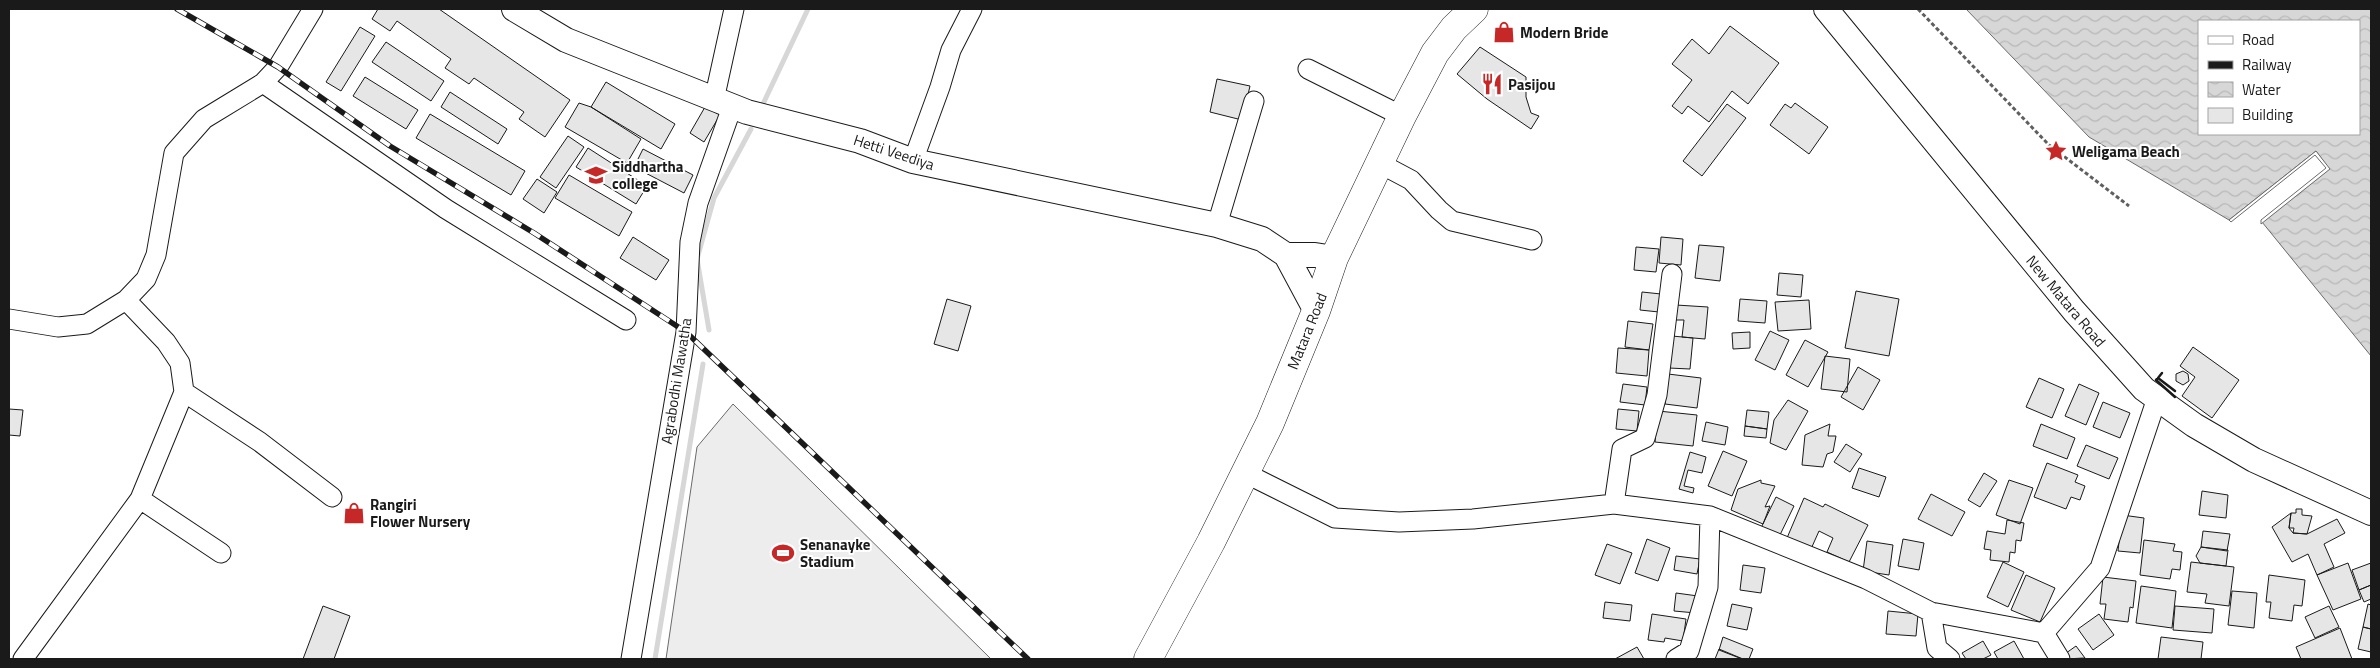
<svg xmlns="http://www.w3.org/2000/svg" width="2380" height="668" viewBox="0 0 2380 668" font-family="'Titillium Web',sans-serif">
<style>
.pitch{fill:#ededed;stroke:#6a6a6a}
.water{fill:url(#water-waves);stroke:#6a6a6a;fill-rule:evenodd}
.pier{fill:#fff;stroke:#6a6a6a}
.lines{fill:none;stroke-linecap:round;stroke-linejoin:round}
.stream{stroke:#d7d7d7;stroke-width:5}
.building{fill:#e6e6e6;stroke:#1a1a1a}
.minor-casing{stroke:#1a1a1a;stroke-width:21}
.major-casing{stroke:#1a1a1a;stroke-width:26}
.highway-casing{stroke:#1a1a1a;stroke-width:29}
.path{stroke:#5f5f5f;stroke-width:3;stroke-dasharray:4 2.5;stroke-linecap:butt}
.minor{stroke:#fff;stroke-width:19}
.major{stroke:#fff;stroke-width:24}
.highway{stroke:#fff;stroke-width:28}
.rail-casing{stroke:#1a1a1a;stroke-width:5.5}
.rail{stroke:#fff;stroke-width:4;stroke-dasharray:11;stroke-linecap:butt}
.wall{stroke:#1a1a1a;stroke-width:2.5}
.labels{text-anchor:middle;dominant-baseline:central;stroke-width:4;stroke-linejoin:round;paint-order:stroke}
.poi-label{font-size:15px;font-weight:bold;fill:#1a1a1a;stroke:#fff;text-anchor:start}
.street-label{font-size:15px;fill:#1a1a1a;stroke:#fff}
</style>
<defs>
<pattern id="water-waves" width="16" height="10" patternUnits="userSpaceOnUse" patternTransform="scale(1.25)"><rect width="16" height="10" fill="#d7d7d7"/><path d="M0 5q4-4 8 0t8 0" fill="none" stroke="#b8b8b8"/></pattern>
</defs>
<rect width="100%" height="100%" fill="#fff"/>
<!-- pitch -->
<path class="pitch" d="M733,404L991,659H666L697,447Z"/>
<!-- water -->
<path class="water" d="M1966,9H2371V356L2262,222L2329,169L2316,151L2229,220L2089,137ZM2199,21H2359V134H2199Z"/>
<!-- pier -->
<path class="pier" d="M2316,151L2330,169L2261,224V220L2326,168L2315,155L2231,222L2229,220Z"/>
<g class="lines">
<!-- stream -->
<path class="stream" d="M763,104L808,9
M709,330L697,259L714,198L751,129
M655,659L703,364"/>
</g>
<!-- building -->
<path class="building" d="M378,9H439L570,100L545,137L519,119L524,112L474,78L469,84L445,68L451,59L397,21L390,31L372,19Z
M1730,26L1779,63L1748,104L1732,91L1709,122L1688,106L1682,114L1672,106L1692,80L1672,64L1692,39L1709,54Z
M360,27L375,36L341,91L326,82Z
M386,42L444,81L431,101L372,62Z
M1480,47L1526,77V97L1531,113L1539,116L1531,129L1487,99L1457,74Z
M365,77L418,110L406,129L353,96Z
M1217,79L1250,86L1242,120L1210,112Z
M606,82L675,124L661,149L591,107Z
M450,92L507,129L498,144L441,107Z
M579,103L591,107L641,139L627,163L565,127Z
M1795,103L1828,127L1809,154L1770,125L1785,104L1791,108Z
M1727,104L1746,118L1702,176L1683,161Z
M705,107L720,115L704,142L690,133Z
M430,114L525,171L511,195L416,138Z
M568,136L584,147L556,188L540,177Z
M588,148L647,186L636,204L576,167Z
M643,149L693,175L684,193L634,167Z
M569,175L632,212L619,236L555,198Z
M537,179L557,192L544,213L523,199Z
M633,237L669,260L656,280L620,258Z
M1661,237L1683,239L1681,265L1659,263Z
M1699,245L1724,247L1720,281L1695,278Z
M1636,247L1659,249L1656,272L1634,270Z
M1779,273L1803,275L1801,297L1777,295Z
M1856,291L1899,299L1889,356L1845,348Z
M1642,292L1661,294L1659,312L1640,310Z
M947,299L971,306L958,351L934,344Z
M1740,299L1767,301L1765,323L1738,321Z
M1809,300L1811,329L1778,331L1775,302Z
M1676,305L1708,307L1705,339L1682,337L1684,320H1675Z
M1628,321L1653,324L1649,350L1625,347Z
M1770,331L1789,340L1775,370L1755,360Z
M1750,332V348L1733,349L1732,333Z
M1672,336L1693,338L1690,369L1669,368Z
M1805,340L1828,352L1808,387L1786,375Z
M2193,347L2239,380L2212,418L2182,396L2195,377L2180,366Z
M1618,348L1649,350L1647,376L1616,373Z
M1825,356L1850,359L1847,392L1821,389Z
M1858,367L1880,380L1863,410L1841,397Z
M2183,371L2188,374L2189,381L2183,385L2176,381V374Z
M1668,374L1701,378L1697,408L1665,404Z
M2039,378L2064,389L2052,418L2026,407Z
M1623,384L1647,387L1645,405L1620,402Z
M2079,384L2099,393L2086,425L2065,416Z
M1788,400L1808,411L1786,450L1770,443L1774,420Z
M2103,402L2130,413L2120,438L2093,427Z
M9,409L23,410L20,436L9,435Z
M1618,409L1639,411L1637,431L1616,429Z
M1747,410L1769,412L1767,429L1745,426Z
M1658,411L1697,415L1693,446L1655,442Z
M1706,422L1728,427L1725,445L1702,441Z
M1830,424L1828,436H1836L1833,452L1827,454L1823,467L1802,465L1805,435Z
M2041,424L2075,438L2067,459L2033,446Z
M1745,426L1767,429L1766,438L1744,436Z
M1846,444L1862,454L1850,472L1834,462Z
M2086,445L2118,458L2109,479L2077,466Z
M1723,451L1747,461L1732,496L1708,486Z
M1690,452L1706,457L1702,473L1688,470L1684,486L1694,488L1693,493L1679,489Z
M2047,463L2078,475L2075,482L2085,486L2080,500L2071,497L2066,509L2034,497Z
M1859,468L1886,477L1879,497L1852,488Z
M1984,473L1997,481L1980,507L1968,500Z
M1761,480V483L1775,486L1765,507L1770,506L1763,524L1731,510L1738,489Z
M2009,480L2033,488L2020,524L1996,515Z
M2202,491L2228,495L2226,518L2199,515Z
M1931,494L1965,512L1952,536L1918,519Z
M1776,497L1794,506L1778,539L1760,530Z
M1804,498L1823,507L1825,504L1868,525L1849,562L1827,552L1833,538L1819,531L1811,549L1787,538Z
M2296,509H2302V515L2312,516L2307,534L2293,533L2294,528H2289L2291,513H2296Z
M2291,513L2289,528L2293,533L2307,534L2337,519L2345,533L2324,544L2334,567L2317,575L2308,554L2292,562L2272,527Z
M2122,515L2144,518L2140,553L2118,551Z
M2007,520L2024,523L2021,541L2016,540L2015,553L2010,552L2009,562L1990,560L1991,550L1984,549L1987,531L2005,534Z
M2203,531L2230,534L2227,551L2201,547Z
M1647,539L1670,548L1658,581L1635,573Z
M1903,539L1924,543L1919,570L1898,566Z
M2144,540L2175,544L2173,551L2182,552L2180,570L2172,569L2170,579L2140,575Z
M1867,541L1893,545L1889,575L1863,571Z
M1607,544L1632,553L1620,584L1595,575Z
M2201,547L2228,550L2226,566L2200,563L2196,556Z
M1676,556L1700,559L1697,574L1674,570Z
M2003,562L2024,572L2008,607L1987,597Z
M2191,562L2234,567L2229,606L2205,603L2207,594L2187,592Z
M2348,563L2361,599L2333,610L2317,575Z
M2371,563V585L2359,590L2352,570Z
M1743,565L1765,568L1761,593L1740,590Z
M2026,575L2055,588L2040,622L2011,610Z
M2269,575L2305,580L2302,606L2294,605L2292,621L2269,618L2271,602H2266Z
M2103,577L2136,581L2133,608L2130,607L2128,622L2104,619L2106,604H2100Z
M2371,585V599L2364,602L2359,590Z
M2141,586L2176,591L2172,628L2136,623Z
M2232,591L2257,593L2254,628L2228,625Z
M1676,593L1698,596L1696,613L1674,611Z
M1605,602L1632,605L1630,621L1603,618Z
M1732,604L1752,608L1747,630L1727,626Z
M2368,604L2371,605V629L2363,627Z
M323,606L350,616L334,659H303Z
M2175,606L2214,609L2212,633L2173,630Z
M2329,606L2339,627L2315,638L2305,617Z
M1888,611L1918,614L1916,636L1886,634Z
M1652,614L1686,619L1683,641L1665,638L1664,642L1648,640Z
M2099,614L2114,635L2093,650L2078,629Z
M2363,627L2371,629V652L2358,649Z
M2340,628L2352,659H2301L2296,647Z
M1723,637L1753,649L1749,659H1742L1719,650Z
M2161,637L2203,642L2201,659H2158Z
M1983,641L1991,655L1983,659H1966L1962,653Z
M2014,641L2024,659H1998L1994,652Z
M2076,646L2085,658L2064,659L2062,656Z
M1637,647L1644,659H1615Z
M1719,649L1743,659H1715Z"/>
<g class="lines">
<!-- minor casing -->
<g class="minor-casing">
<path id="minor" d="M1308,69L1402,116
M263,83L446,209L626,320
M714,100L734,9
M913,161L940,87L951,50L972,9
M1379,163L1411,180L1439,210L1452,221L1532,240
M1217,225L1254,101
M9,319L58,327L87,324L126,300L146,279L156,255L174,153L204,119L263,83L278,67L313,9
M184,392L260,442L332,497
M1245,473L1335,518L1399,522L1473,519L1614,504L1710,516L1866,579L1931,612L2044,633L2100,568L2157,398
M140,499L221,553
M1614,504L1622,449L1645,438L1657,395L1672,274
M1931,612L1937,648L1950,659
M2044,633L2060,659
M23,659L140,499L184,392L180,363L166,342L126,300
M631,659L686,332L690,242L698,203L732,107
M1676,659L1689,651L1708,587L1710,516"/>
</g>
<!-- major casing -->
<g class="major-casing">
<path id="major" d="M514,9L566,40L747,112L860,141L913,161L1217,225L1262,239L1286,255L1316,311
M1826,9L2074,311L2144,389L2194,425L2254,460L2371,513
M1286,255H1315L1334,258"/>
</g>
<!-- highway casing -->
<g class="highway-casing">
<path id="highway" d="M1148,659L1211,542L1270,423L1316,311L1334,258L1402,116L1435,53L1454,28L1474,9"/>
</g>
<!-- path -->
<path class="path" d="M1918,9L2049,145L2129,206"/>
<!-- minor -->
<use href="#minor" class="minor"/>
<!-- major -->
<use href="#major" class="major"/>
<!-- highway -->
<use href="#highway" class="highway"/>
<!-- rail casing -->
<g class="rail-casing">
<path id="rail" d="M177,9L278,67L390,146L534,233L686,332L1028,659"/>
</g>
<!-- rail -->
<use href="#rail" class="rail"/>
<!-- wall -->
<path class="wall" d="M2162,373L2158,378L2175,391
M2157,379L2156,380L2175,397"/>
</g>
<!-- icons -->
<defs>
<g id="shop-bare" transform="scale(1.725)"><path d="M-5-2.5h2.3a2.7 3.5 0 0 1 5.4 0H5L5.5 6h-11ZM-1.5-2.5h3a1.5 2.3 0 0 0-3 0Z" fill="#c62828" stroke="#fff" stroke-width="2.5" paint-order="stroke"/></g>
<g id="restaurant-bare" transform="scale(1.725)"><path d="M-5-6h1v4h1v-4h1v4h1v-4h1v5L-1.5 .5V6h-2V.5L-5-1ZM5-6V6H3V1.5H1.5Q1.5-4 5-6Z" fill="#c62828" stroke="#fff" stroke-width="2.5" paint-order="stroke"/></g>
<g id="sight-bare" transform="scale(1.725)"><path d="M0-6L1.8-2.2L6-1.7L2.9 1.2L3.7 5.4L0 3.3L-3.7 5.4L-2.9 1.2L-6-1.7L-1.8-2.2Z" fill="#c62828" stroke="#fff" stroke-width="2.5" paint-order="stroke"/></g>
<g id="school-bare" transform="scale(1.725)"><path d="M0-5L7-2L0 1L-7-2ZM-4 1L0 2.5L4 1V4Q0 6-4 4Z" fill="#c62828" stroke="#fff" stroke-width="2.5" paint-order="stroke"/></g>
<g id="stadium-bare" transform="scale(1.725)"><path d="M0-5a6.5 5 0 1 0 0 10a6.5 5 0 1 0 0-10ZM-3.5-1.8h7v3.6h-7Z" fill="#c62828" stroke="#fff" stroke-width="2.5" paint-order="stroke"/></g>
</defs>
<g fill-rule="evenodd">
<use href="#shop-bare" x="1504" y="32"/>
<use href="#restaurant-bare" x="1492" y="84"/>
<use href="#sight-bare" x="2056" y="151"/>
<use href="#school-bare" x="596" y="175"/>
<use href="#shop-bare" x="354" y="513"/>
<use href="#stadium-bare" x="783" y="553"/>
</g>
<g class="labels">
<!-- poi labels -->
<g class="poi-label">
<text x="1520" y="32">Modern Bride</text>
<text x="1508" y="84">Pasijou</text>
<text x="2072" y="151">Weligama Beach</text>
<text x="612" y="166">Siddhartha<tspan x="612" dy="17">college</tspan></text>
<text x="370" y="504">Rangiri<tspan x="370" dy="17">Flower Nursery</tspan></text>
<text x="800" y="544">Senanayke<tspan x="800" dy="17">Stadium</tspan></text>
</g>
<!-- street labels -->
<g class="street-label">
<text transform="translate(894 152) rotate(18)">Hetti Veediya</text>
<text transform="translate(2066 301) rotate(50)">New Matara Road</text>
<text transform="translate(1307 331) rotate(-68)">Matara Road</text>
<text transform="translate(676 381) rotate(-81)">Agrabodhi Mawatha</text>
</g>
</g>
<!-- border -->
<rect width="2380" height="668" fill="none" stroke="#1a1a1a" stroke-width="20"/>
<!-- legend -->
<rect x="2198" y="20" width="162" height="115" fill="#ffffff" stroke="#a3a3a3"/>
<rect x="2208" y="36" width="25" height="8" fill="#ffffff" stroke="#a3a3a3"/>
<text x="2242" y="45" font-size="15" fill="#1a1a1a">Road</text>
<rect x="2208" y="61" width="25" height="8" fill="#1a1a1a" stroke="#a3a3a3"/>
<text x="2242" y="70" font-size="15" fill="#1a1a1a">Railway</text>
<rect x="2208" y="82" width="25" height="15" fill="url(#water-waves)" stroke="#a3a3a3"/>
<text x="2242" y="95" font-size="15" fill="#1a1a1a">Water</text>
<rect x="2208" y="108" width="25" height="15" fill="#e6e6e6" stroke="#a3a3a3"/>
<text x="2242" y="120" font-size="15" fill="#1a1a1a">Building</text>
</svg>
